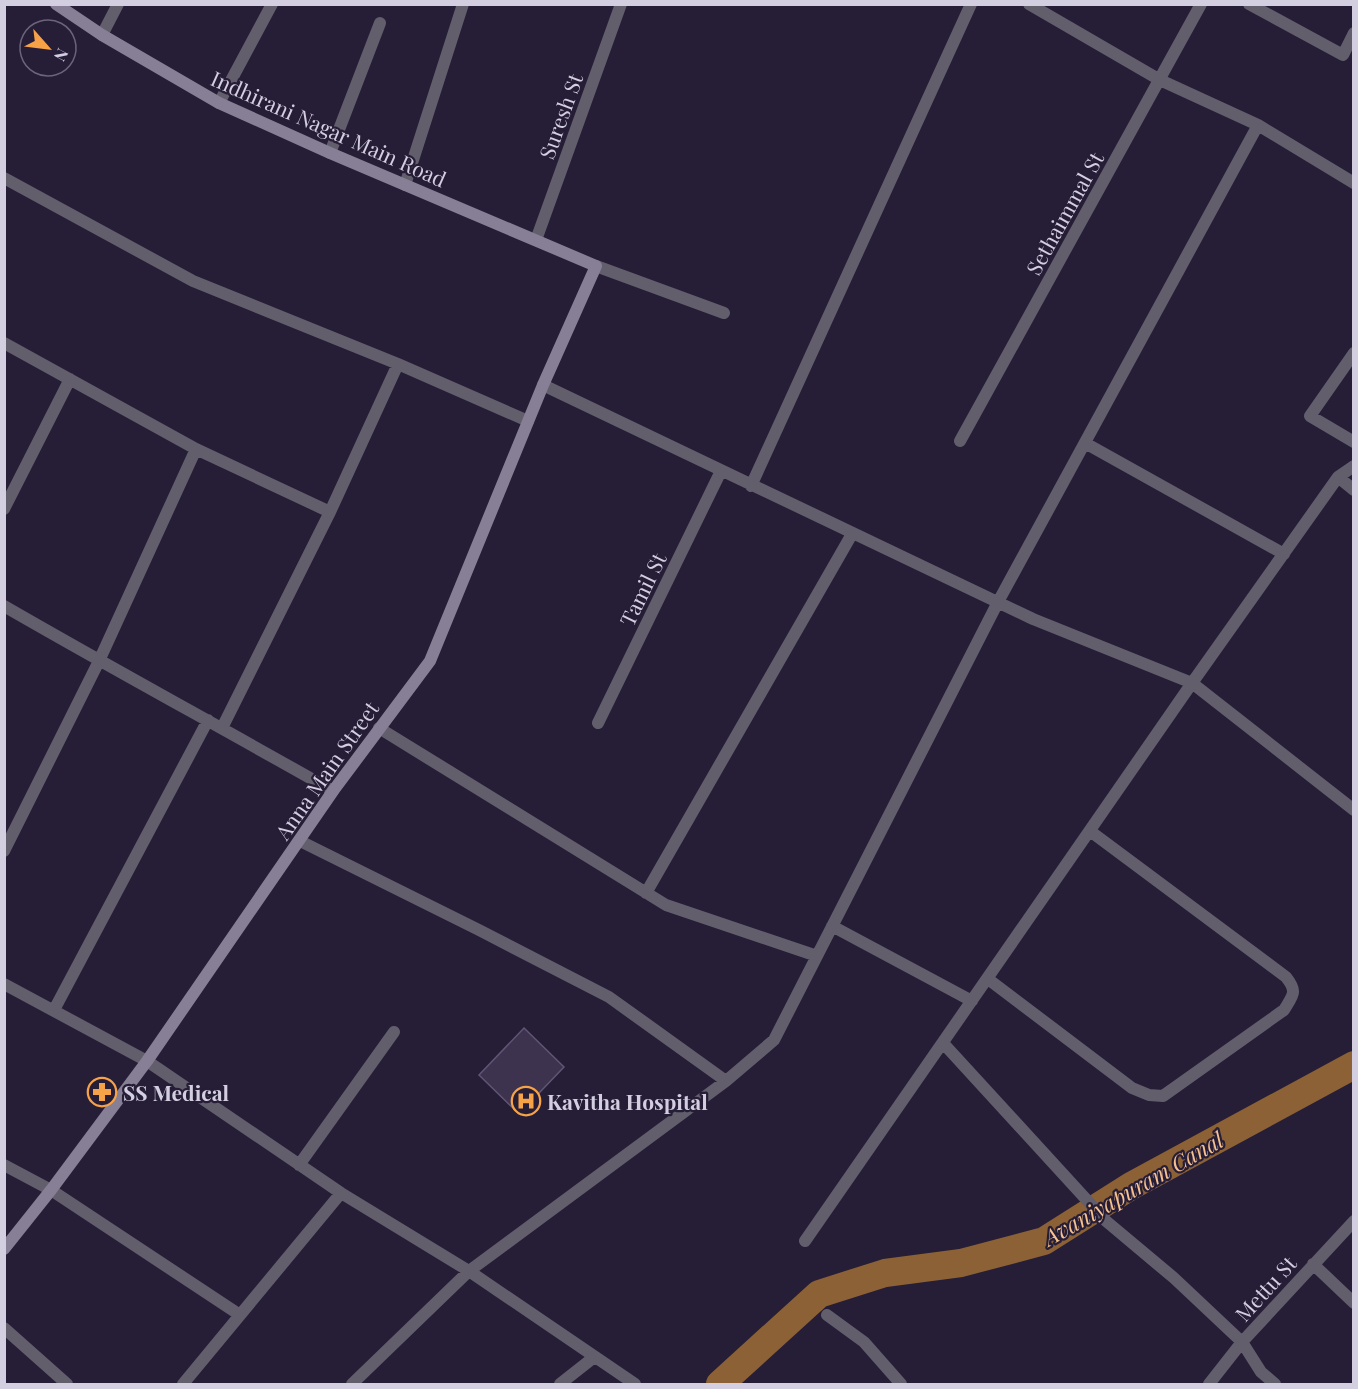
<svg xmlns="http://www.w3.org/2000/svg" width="1358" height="1389" viewBox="0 0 1358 1389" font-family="'Playfair Display',serif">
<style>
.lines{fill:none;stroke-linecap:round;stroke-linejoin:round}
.canal{stroke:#8c6136;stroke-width:28}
.building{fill:#3d334f;stroke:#605675;stroke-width:1.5}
.street{stroke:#625e6c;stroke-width:12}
.secondary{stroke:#867f95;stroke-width:12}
.labels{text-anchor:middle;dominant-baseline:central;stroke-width:4.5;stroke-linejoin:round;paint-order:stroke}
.street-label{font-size:21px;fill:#d3cee0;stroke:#261d37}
.poi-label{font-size:21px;font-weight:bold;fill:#d3cee0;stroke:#261d37;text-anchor:start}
.water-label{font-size:22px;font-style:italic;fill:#f7c290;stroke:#261d37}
</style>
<rect width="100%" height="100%" fill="#261d37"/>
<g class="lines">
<!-- canal -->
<path class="canal" d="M720,1384L819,1294L885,1273L961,1263L1044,1241L1131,1186L1354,1065"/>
</g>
<!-- building -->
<path class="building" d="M524,1028L564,1067L519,1114L479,1075Z"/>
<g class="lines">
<!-- street -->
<path class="street" d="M1029,4L1160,80L1258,125L1354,183
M1249,4L1343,55L1354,33
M102,35L118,4
M219,103L272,4
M330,153L380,23
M4,178L193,281L398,364L528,421
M405,185L463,4
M536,240L621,4
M596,266L724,313
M4,343L196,449L330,512L398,364
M1354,353L1310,416L1354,442
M543,385L1033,619L1192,683L1354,810
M960,441L1201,4
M1085,443L1284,554
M1338,477L1354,466
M751,486L971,4
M4,509L70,379
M4,606C113,669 224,729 333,791
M598,723L721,471
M222,728L330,512
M379,728L666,905L817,956
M300,841L479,930L609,997L726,1081
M4,851L99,661L196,449
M646,893L852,534
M832,926L972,1001
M988,979L1132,1088L1149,1095L1163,1096L1284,1010C1293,995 1298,992 1286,977L1090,831
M4,984L147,1061L341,1193L469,1271L635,1384
M54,1010L208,720
M943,1043L1106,1221L1174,1278L1242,1342L1261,1372L1275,1384
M4,1165L51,1190L240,1315
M299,1165L394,1032
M805,1241L1192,683L1338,477L1354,490
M1313,1264L1354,1303
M827,1315L864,1342L901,1384
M4,1328L67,1384
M183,1384L341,1193
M352,1384L469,1271L726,1081L774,1040L998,602L1258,125
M560,1384L593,1358
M1209,1384L1242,1342L1354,1221"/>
<!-- secondary -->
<path class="secondary" d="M4,1249L51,1190L147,1061L333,791L430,661L543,385L596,266L330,153L219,103L102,35L56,4"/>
</g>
<!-- icons -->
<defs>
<g id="pharmacy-ring" transform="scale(1.5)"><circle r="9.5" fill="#261d37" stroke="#f6a247" stroke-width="1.5"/><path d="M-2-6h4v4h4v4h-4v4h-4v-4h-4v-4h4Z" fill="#f6a247"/></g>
<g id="hospital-ring" transform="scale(1.5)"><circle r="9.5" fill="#261d37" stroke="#f6a247" stroke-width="1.5"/><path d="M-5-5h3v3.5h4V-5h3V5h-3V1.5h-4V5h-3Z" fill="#f6a247"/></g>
</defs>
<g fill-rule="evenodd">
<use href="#pharmacy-ring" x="102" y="1092"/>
<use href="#hospital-ring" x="526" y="1101"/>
</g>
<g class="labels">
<!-- street labels -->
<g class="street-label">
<text transform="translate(560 116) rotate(-70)">Suresh St</text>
<text transform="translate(329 128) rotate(24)">Indhirani Nagar Main Road</text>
<text transform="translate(1064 213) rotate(-61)">Sethaimmal St</text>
<text transform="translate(642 589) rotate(-64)">Tamil St</text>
<text transform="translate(326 770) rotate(-55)">Anna Main Street</text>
<text transform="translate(1265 1288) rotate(-48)">Mettu St</text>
</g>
<!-- poi labels -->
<g class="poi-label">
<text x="123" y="1092">SS Medical</text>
<text x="547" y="1101">Kavitha Hospital</text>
</g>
<!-- water labels -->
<g class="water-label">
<text transform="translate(1133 1188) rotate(-30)">Avaniyapuram Canal</text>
</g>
</g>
<!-- border -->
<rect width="1358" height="1389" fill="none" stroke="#d3cee0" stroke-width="12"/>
<!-- north arrow -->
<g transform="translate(48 48) rotate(118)"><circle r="28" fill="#261d37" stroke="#6b647b" stroke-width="1.5"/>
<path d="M0-4.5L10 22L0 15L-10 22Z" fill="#f6a247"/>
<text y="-9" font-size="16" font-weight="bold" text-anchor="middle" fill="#d3cee0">N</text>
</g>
</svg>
